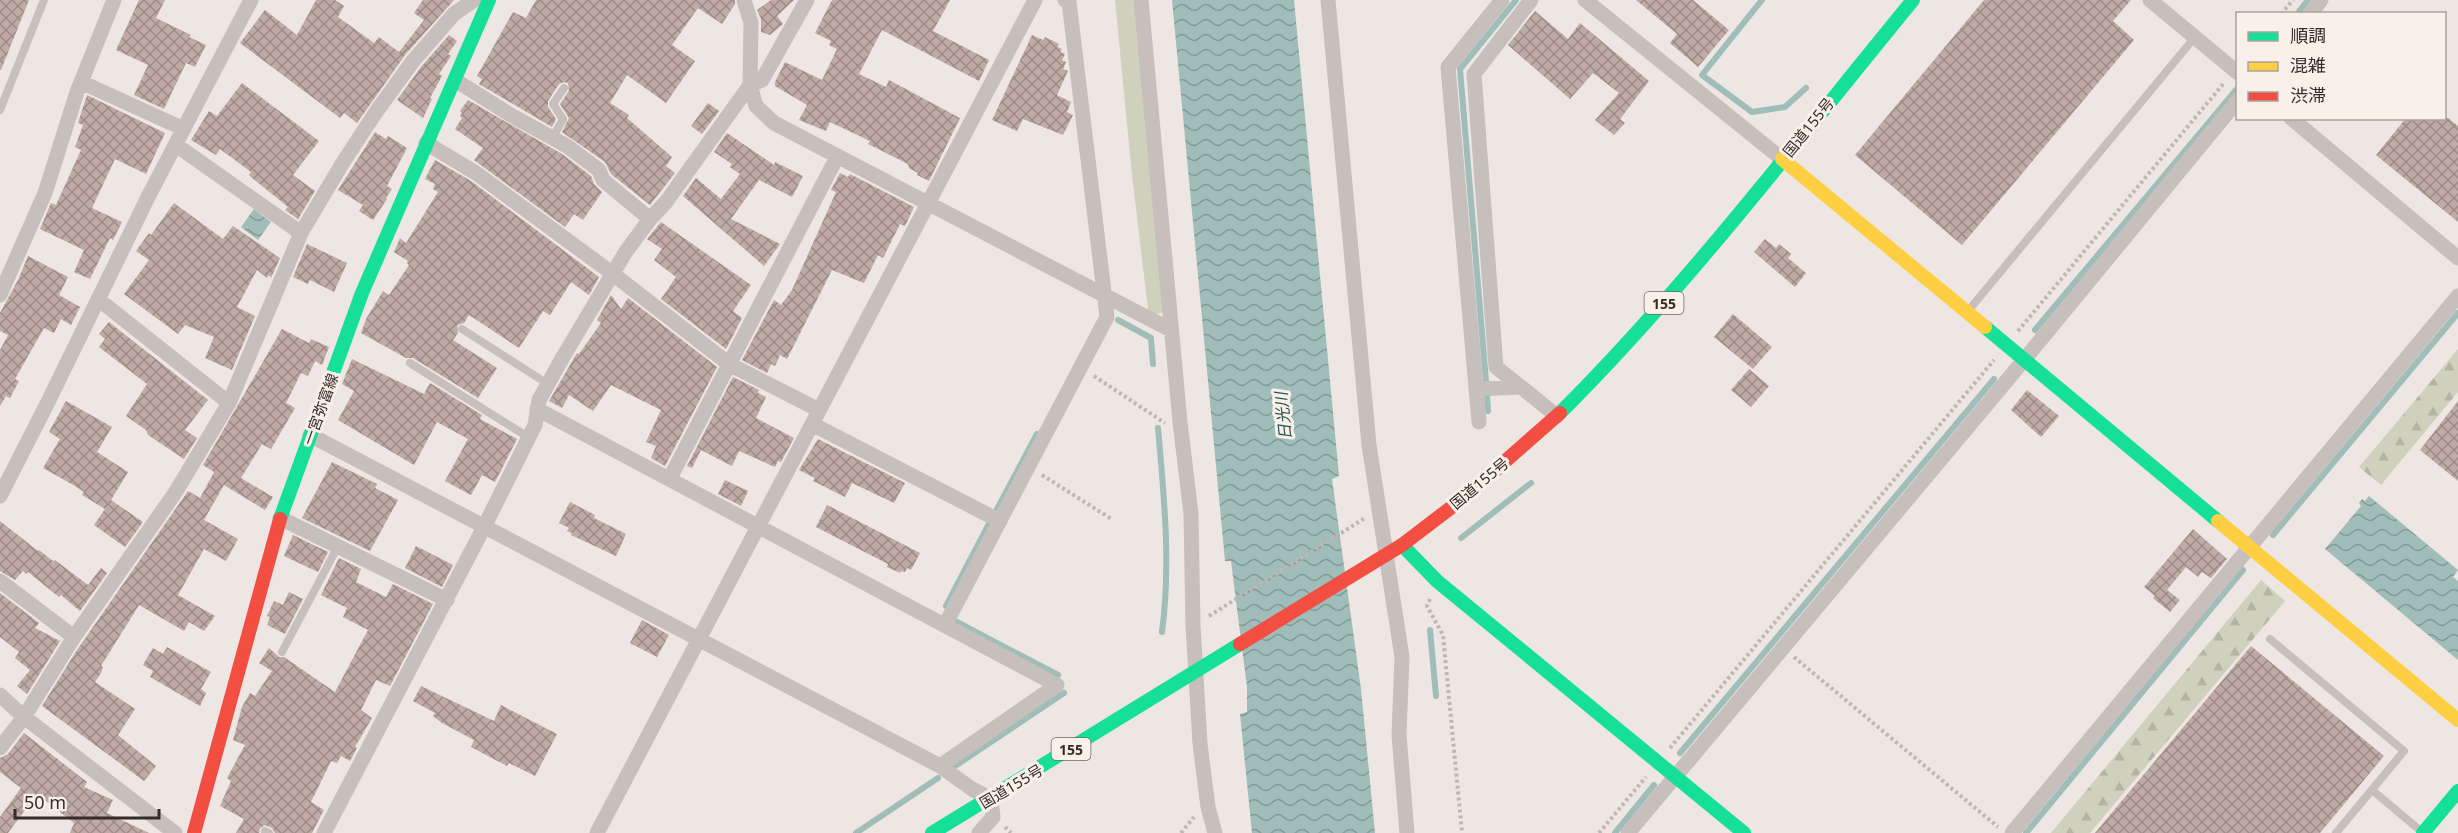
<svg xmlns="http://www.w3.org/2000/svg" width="2458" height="833" viewBox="0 0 2458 833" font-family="'Noto Sans','Noto Sans JP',sans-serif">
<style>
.green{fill:#d0d1bd}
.forest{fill:url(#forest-firs)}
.water{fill:url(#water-waves)}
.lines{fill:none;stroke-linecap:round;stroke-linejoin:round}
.stream{stroke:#a0bdb9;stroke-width:6}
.building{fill:url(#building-cross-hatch)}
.path{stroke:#beb7b4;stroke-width:4;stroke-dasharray:3 3;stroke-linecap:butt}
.lane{stroke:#c6bfbb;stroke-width:8}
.street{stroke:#c6bfbb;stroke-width:15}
.fast{stroke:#16e098;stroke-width:14}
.slow{stroke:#ffcf43;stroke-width:14}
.jam{stroke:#f24e42;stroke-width:14}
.labels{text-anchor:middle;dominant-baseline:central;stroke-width:6;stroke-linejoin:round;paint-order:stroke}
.shield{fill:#f9f0ea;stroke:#706763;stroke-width:1.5}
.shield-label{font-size:14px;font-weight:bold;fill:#362c29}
.street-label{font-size:15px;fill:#362c29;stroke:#f9f0ea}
.water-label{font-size:16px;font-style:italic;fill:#225551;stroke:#f9f0ea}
</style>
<defs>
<pattern id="forest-firs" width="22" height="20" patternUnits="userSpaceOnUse" patternTransform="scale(1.5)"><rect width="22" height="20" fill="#d0d1bd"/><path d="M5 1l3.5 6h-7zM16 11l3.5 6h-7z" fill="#b3b4a2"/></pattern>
<pattern id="water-waves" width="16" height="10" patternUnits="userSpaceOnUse" patternTransform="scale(1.5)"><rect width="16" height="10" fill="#a0bdb9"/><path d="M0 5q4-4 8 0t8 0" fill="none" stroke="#839a96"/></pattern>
<pattern id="building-cross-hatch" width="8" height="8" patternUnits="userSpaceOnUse" patternTransform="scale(1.5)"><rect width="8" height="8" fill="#bfaaa5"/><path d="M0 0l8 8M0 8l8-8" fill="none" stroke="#9c8b86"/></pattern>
</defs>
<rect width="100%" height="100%" fill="#ede6e2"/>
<!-- green -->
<path class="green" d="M1115,0H1136L1164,309L1161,313L1151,316L1144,312L1148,309L1132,175Z"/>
<!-- forest -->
<path class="forest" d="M2458,349V392L2381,485L2359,467Z
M2261,580L2285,601L2090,833H2051Z"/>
<!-- water -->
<path class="water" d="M1172,0H1294L1339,476L1332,479L1361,689L1375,833H1252L1240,714L1247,712V687L1231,561H1225Z
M254,209L271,222L258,240L241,227Z
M2369,496L2458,570L2453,577L2458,581V660L2325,549L2361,506L2359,503L2362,499L2365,501Z"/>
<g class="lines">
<!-- stream -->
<path class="stream" d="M1762,0L1702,75L1752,112L1785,107L1806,88
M2297,14L2308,0
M1118,320L1151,338L1153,364
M2035,330L2236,90
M1486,381L1460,69L1516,0
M1487,395L1488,411
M1158,428C1164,495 1171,565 1162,632
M995,513L1037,434
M2273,535L2458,313
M1461,538L1531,483
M946,606L991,520
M955,621L1058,675
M1430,630L1436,696
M1680,753L1994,379
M955,766L1064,693
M856,833L938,778
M1615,833L1654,785
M2026,833L2243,570"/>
</g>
<!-- building -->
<path class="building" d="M0,0H29L1,70H0Z
M139,0H165L156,18L191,35L189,37L206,45L195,67L186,63L164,109L134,95L148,65L116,50Z
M316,0H335L344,6L338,17L374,43L379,37L399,52L424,20L414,13L423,0H454L405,55L357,123L344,113L340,118L240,43L265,10L297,35Z
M536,0H735V4L722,24L698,8L672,45L695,61L666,103L627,75L610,103L629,115L627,118L672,157L666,166L675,173L650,205L611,174L605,162L562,132L569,118L560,104L569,91L568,83L564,82L559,84L548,101V107L556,119L552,127L479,84L482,79L477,76L513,12L526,18Z
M771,0H794L777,16L783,24L770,35L761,32V19L757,10Z
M832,0H950L933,31L989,60L979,81L882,30L859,74L886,87L889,80L960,118L929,181L917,175L918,173L909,168L908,164L868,144L870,141L830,122L826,131L799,120L807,105L775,86V82L785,62L822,80L837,49L829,45L831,41L815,33Z
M1636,0H1693L1729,30L1698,67L1670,43L1677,34Z
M1984,0H2131L2113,21L2134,40L1962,245L1855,155Z
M1535,11L1568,39L1580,23L1649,81L1620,119L1625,123L1614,135L1595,120L1619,93L1593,73L1570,99L1508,45Z
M449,35L457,41L448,54L451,56L439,74L442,76L430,98L432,99L423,118L397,100L421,67Z
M1032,35L1043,40L1045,37L1059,44L1057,47L1062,49L1060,52L1065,54L1062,60L1066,62L1063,69L1068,71L1057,95L1071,102L1067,112L1073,115L1063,135L1023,119L1017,131L992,120Z
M242,83L319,141L293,175L315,191L298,219L285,210L288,207L252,178L249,175L251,172L220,149L216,155L191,140L209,111L217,116Z
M87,95L165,133L146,174L115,159L92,208L122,222L113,240L110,238L90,279L74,272L84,250L40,229L51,203L56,205L81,150L75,147L83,125L78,123Z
M468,100L562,154L591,176L594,184L602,192L583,220L574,214L565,227L474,160L483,148L455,129L462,118L460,116L462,113L460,111Z
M708,103L719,111L702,134L691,126Z
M2406,118H2448L2458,126V222L2376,155Z
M375,132L386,139L388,136L407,148L387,186L392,189L386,198L387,199L373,220L359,211L363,205L338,190Z
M727,133L774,165L775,162L803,176L792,197L759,180L731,219L780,244L764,266L683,196L696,178L721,199L740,174L730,167L732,164L714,152Z
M435,160L471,181L599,277L589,295L571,282L550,315L543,311L519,348L469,315L464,323L457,325L458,333L453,340L497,368L478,398L413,358H406L361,333L366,319L383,291L389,295L409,265L407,263L408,261L394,252L400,238L406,243L438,192L433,189L435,184L425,179Z
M840,173L848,177L850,174L914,207L905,226L900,224L883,258L878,255L864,283L832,270L787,359L780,355L775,366L771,364L767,373L742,360L774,300L781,305L792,290L836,192L831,190Z
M174,203L223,239L233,226L280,258L271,278L269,275L267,278L257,270L237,307L255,316L232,370L205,358L214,337L185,325L178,334L124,294L149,260L136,251L149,233L151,235Z
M661,222L751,285L733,311L742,318L726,349L661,299L676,277L654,260L662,249L647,239Z
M1765,239L1776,248L1779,244L1791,254L1788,258L1806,273L1795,287L1754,252Z
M307,244L347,263L334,292L310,280L308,284L293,277Z
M28,256L68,277L59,295L80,307L71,325L61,319L54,333L44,328L15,379L19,381L10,398L6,396L0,406V350L8,335L0,331V313L18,280Z
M611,295L621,309L628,298L717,367L665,466L651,458L656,446L646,442L661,410L611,385L593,411L569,395L562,408L549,401L577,353L579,354L601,323L597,320Z
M1733,314L1772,347L1753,369L1714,337Z
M109,322L208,400L185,430L197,438L184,459L148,435L146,430L126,416L147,384L99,347L105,339L99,334Z
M282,329L309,343L311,339L329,347L322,365L315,361L308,376L301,373L286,403L295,408L271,449L262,444L241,478L273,497L265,510L224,485L204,520L238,539L226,561L204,549L178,595L215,616L204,631L189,622L184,631L139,605L101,666L103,667L101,673L95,682L135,709L118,735L156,766L144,781L42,706L77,650L188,491L200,498L214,472L203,465Z
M352,359L424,394L430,383L482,415L480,419L517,439L495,482L482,475L471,495L445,481L468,439L437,422L414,465L338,420L354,391L342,384Z
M1749,369L1769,386L1751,407L1731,390Z
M733,377L759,390L758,393L766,397L756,418L794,438L781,462L778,461L775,467L739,451L732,466L701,450L692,468L687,466Z
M2027,390L2059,416L2041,437L2011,410Z
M66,401L112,427L97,452L128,472L111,500L143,522L125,547L94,525L105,509L82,495L84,492L75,486L43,468L60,439L49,432Z
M2458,401V481L2420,450Z
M818,439L905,483L894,503L852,483L845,497L813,481L815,478L799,470Z
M332,462L377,484L375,488L398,500L370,551L302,518Z
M725,480L748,491L741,506L718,494Z
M570,502L595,515L594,518L626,534L616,556L571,535L572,533L567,531L569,528L559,523Z
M827,505L920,553L911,570L907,568L905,572L901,571L900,573L887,567L888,564L816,527Z
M0,521L38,551L39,550L53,561L55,560L88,585L101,568L107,573L80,611L61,595L59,597L28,572L26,574L23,571L15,580L0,571Z
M2193,529L2227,559L2211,578L2202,572L2198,577L2186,567L2167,590L2180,600L2170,612L2153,598L2155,596L2144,587Z
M293,535L328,552L318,572L284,556Z
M416,546L453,565L442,587L405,568Z
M339,558L361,569L356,582L386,597L393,584L433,604L390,686L376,680L361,710L372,718L355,747L357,748L350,761L341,756L337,763L331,761L311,802L324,810L312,833H275L272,828L265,825L260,828L259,833H236L244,819L220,806L231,781L227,778L245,745L233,740L242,707L250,693L255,696L272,671L259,663L269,648L279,657H284L335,692L368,630L343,617L347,608L321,595Z
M289,592L303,599L285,634L267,625L270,617L267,616L274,601L283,605Z
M0,593L39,623L35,628L60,641L27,694L17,686L30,670L15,658L19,652L0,637Z
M642,620L669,635L657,657L630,643Z
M2251,646L2384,756L2320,833H2095Z
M167,647L211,672L201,689L206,693L200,706L150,677L153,671L143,665L153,648L163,654Z
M421,686L494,721L501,705L557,734L535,776L509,763L507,766L471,747L474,740L442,723L433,716L435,713L413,701Z
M24,733L87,782L84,787L113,800L107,813L149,833H70L74,823L37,794L8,833H0V817L21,788L0,772V758L8,754Z"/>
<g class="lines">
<!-- path -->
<path class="path" d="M2281,14L2293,0
M2018,331L2224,83
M1094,376L1165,423
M1042,475L1113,520
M1430,599L1427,606L1443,635L1462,833
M1209,616L1365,518
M1794,657L1998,827
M1670,748L1994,360
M1005,827L1011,833
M1181,833L1194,817
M1599,833L1646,777"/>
<!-- lane -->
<path class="lane" d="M0,110L44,0
M553,137L563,119L553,104L564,88
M1968,311L2195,37
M462,329L548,384
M410,363L528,437
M2270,639L2404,751L2336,833
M282,652L338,546
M2372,790L2421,831
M265,831L269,833"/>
<!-- street -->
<path class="street" d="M744,0L751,23L750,85L756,106L774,123L1171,330
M1141,0L1180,422L1191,514L1193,625L1200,744L1208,807L1215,833
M1328,0L1369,445L1402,657L1399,735L1407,833
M1531,0L1474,74L1496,367L1557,416
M1585,0L1782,159
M2150,0L2238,73
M2310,14L2321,0
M455,80L509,114L567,146L599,170L603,180L650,219
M81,82L184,129
M2291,118L2458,258
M426,143L476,173L613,274L729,364L819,410
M176,145L301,233
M0,295L45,193L77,92L114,0
M98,299L229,403
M1476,389L1521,387
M537,409L1057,685L940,766
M1479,422L1448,67L1502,0
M812,424L1000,521
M310,435L940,766L972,789L991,799L993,817L979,833
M670,478L837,157
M0,496L48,402L148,197L251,0
M280,518L447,600
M0,581L74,637
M945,625L1107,317L1069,2L1065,0
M0,695L24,717L175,833
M0,748L24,717L74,637L175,493L229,403L301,233L342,164L376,112L413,61L454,14L474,0
M324,833L484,527L535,425L539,400L563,357L625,253L650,219L666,202L750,85L762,80L807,0
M597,833L1035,0
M1628,833L2024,360L2238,100
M2012,833L2458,296"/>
<!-- fast -->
<path class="fast" d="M1985,327L2218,521
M1560,413C1688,285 1798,140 1913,0
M280,519L362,293L489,0
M1402,545L1437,581L1744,833
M932,833L1240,644
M2423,833L2458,791"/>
<!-- slow -->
<path class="slow" d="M1782,159L1985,327
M2218,521L2458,720"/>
<!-- jam -->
<path class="jam" d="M1240,644L1402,545L1461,500L1560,413
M194,833L280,519"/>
</g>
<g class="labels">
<!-- shield labels -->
<g class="shield">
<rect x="1644.5" y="292" width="39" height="22" rx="4.5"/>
<rect x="1051.5" y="738" width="39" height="22" rx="4.5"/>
</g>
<g class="shield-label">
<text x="1664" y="303">155</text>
<text x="1071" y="749">155</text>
</g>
<!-- street labels -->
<g class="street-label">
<text transform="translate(1808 127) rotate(-51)">国道155号</text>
<text transform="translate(320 409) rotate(-70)">一宮弥富線</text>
<text transform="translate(1479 483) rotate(-40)">国道155号</text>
<text transform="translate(1011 786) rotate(-31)">国道155号</text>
</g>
<!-- water labels -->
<g class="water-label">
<text transform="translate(1283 416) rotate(-96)">日光川</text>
</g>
</g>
<!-- legend -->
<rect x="2236" y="12" width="210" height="108" fill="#f9f0ea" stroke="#aba29d" stroke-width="1.5"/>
<rect x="2248" y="32" width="30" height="9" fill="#16e098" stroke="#aba29d" stroke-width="1.5"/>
<text x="2290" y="42" font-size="18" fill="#362c29">順調</text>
<rect x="2248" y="62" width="30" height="9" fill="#ffcf43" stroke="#aba29d" stroke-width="1.5"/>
<text x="2290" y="72" font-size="18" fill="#362c29">混雑</text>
<rect x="2248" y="92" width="30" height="9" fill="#f24e42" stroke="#aba29d" stroke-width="1.5"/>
<text x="2290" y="102" font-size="18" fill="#362c29">渋滞</text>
<!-- scale -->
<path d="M15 809v9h144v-9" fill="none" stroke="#362c29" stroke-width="3"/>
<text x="24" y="809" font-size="18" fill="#362c29" stroke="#f9f0ea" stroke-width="4.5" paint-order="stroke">50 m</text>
</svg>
